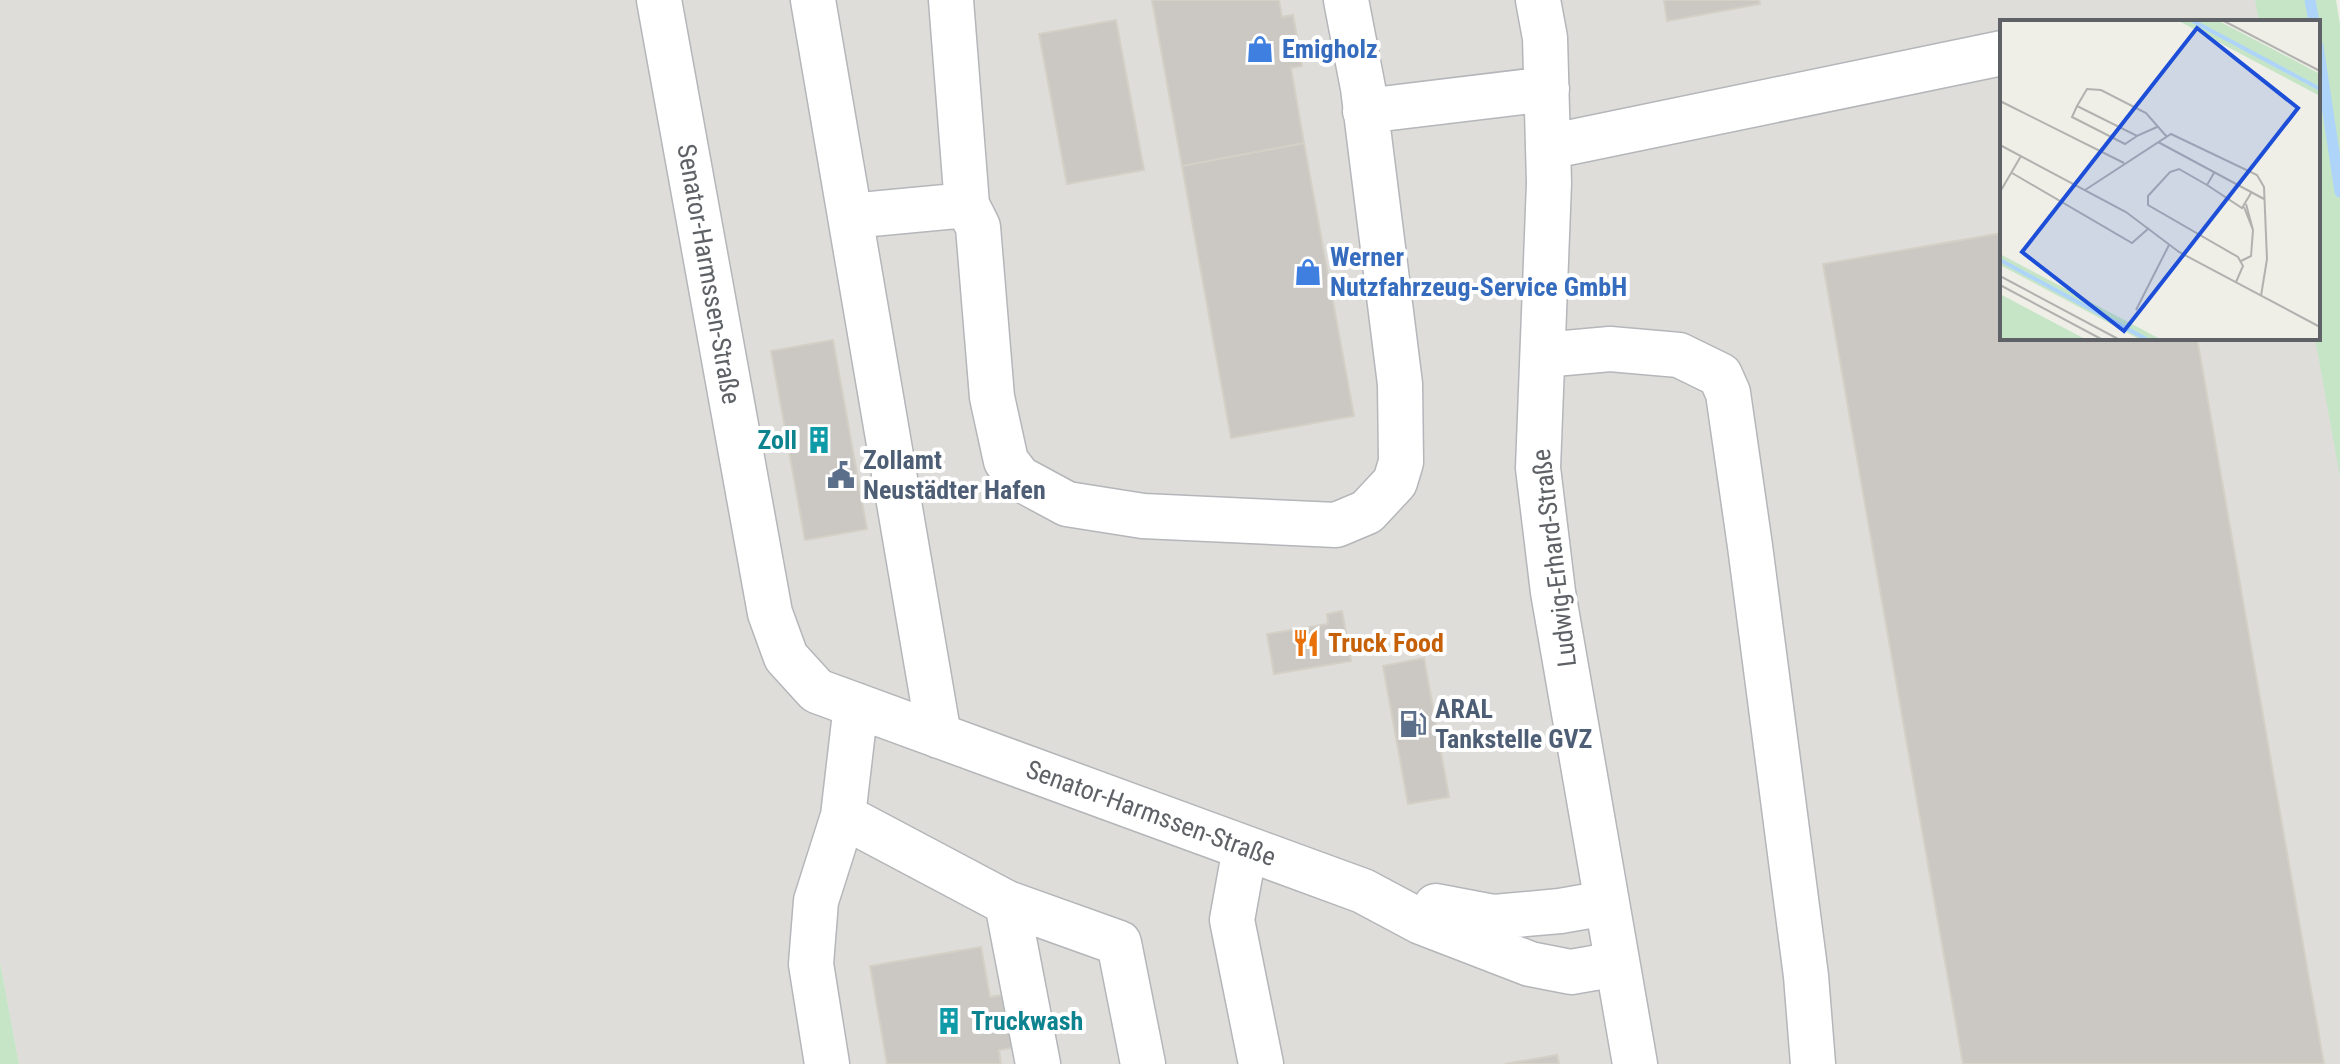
<svg xmlns="http://www.w3.org/2000/svg" width="2340" height="1064" viewBox="0 0 2340 1064" font-family="'Roboto Condensed',sans-serif">
<style>
.industrial{fill:#deddd9}
.green{fill:#c6e5c7}
.lines{fill:none;stroke-linecap:round;stroke-linejoin:round}
.stream{stroke:#aed5f9;stroke-width:11}
.building{fill:#cbc8c4;stroke:#d4d0c6;stroke-width:2}
.minor-casing{stroke:#b4b6ba;stroke-width:47}
.minor{stroke:#fff;stroke-width:44}
.labels{text-anchor:middle;dominant-baseline:central;stroke-width:8;stroke-linejoin:round;paint-order:stroke}
.shop-label{font-size:26px;font-weight:bold;fill:#366cbe;stroke:#fff;text-anchor:start}
.street-label{font-size:26px;fill:#5e6166;stroke:#fff}
.culture-label{font-size:26px;font-weight:bold;fill:#0d838f;stroke:#fff;text-anchor:end}
.service-label{font-size:26px;font-weight:bold;fill:#4e5e75;stroke:#fff;text-anchor:start}
.food-label{font-size:26px;font-weight:bold;fill:#c56008;stroke:#fff;text-anchor:start}
.inset-river{fill:none;stroke:#aed5f9;stroke-width:4}
.inset-road{fill:none;stroke:#b1b2af;stroke-width:2}
.view{fill:#1d4ed8;fill-opacity:0.15;stroke:#1d4ed8;stroke-width:4}
.inset-edge{fill:none;stroke:#5e6166;stroke-width:4}
</style>
<rect width="100%" height="100%" fill="#efeee7"/>
<!-- industrial -->
<path class="industrial" d="M0,0H2257L2261,22H2002V338H2317L2340,469V1064H19L0,962Z"/>
<!-- green -->
<path class="green" d="M2255,0H2336L2340,24V477L2315,338H2318V22H2259Z
M0,962L19,1064H0Z"/>
<g class="lines">
<!-- stream -->
<path class="stream" d="M2310,0L2314,22
M2318,46L2340,192"/>
</g>
<!-- building -->
<path class="building" d="M1152,0H1279L1282,17L1293,15L1298,42L1302,66L1291,68L1304,143L1182,166Z
M1664,0H1759L1760,4L1667,21Z
M1116,20L1144,170L1067,184L1039,34Z
M1304,143L1354,416L1231,438L1182,166Z
M2002,233V338H2197L2324,1064H1963L1823,264Z
M833,340L867,529L805,540L771,351Z
M1342,611L1351,661L1274,674L1267,634L1328,624L1327,614Z
M1424,658L1449,797L1408,804L1383,666Z
M981,947L990,997L1013,993L1023,1046L999,1050L1001,1064H887L870,966Z
M1557,1055L1559,1064H1505Z"/>
<g class="lines">
<!-- minor casing -->
<g class="minor-casing">
<path id="minor" d="M659,0L770,613L786,657L817,691L1363,891L1421,922L1530,964L1571,972L1617,964
M813,0L939,736
M951,0L967,205
M1538,0L1545,38L1549,183L1538,468L1553,592L1635,1064
M1365,111L1547,89
M1548,147L2002,53
M850,216L967,205L978,227L992,397L1006,461L1019,478L1067,504L1143,516L1336,525L1367,512L1395,482L1401,462L1400,384L1363,88L1346,0
M1543,355L1610,349L1679,355L1720,375L1728,393L1750,546L1806,976L1813,1064
M843,816L1007,903L1038,1064
M1245,848L1232,920L1261,1064
M1007,903L1119,943L1143,1064
M1436,906L1494,917L1560,911L1606,903
M827,1064L811,964L816,901L843,816L856,705"/>
</g>
<!-- minor -->
<use href="#minor" class="minor"/>
</g>
<!-- icons -->
<defs>
<g id="shop-bare" transform="scale(2.16)"><path d="M-5-2.5h2.3a2.7 3.5 0 0 1 5.4 0H5L5.5 6h-11ZM-1.5-2.5h3a1.5 2.3 0 0 0-3 0Z" fill="#3f7fe0" stroke="#fff" stroke-width="2.5" paint-order="stroke"/></g>
<g id="building-bare" transform="scale(2.16)"><path d="M-4-6H4V6H1V3H-1V6H-4ZM-2.5-4.3h1.7v1.8h-1.7ZM.8-4.3h1.7v1.8H.8ZM-2.5-1h1.7V.8h-1.7ZM.8-1h1.7V.8H.8Z" fill="#0f9aa8" stroke="#fff" stroke-width="2.5" paint-order="stroke"/></g>
<g id="civic-bare" transform="scale(2.16)"><path d="M-.6-6.5H3V-4.5H.6V-3L4-1V1h2V6H-6V1h2V-1L-.6-3ZM-1.2 2.5V6h2.4V2.5Z" fill="#5c6f8a" stroke="#fff" stroke-width="2.5" paint-order="stroke"/></g>
<g id="restaurant-bare" transform="scale(2.16)"><path d="M-5-6h1v4h1v-4h1v4h1v-4h1v5L-1.5 .5V6h-2V.5L-5-1ZM5-6V6H3V1.5H1.5Q1.5-4 5-6Z" fill="#e8710a" stroke="#fff" stroke-width="2.5" paint-order="stroke"/></g>
<g id="fuel-bare" transform="scale(2.16)"><path d="M-5.5-6h7V0h2V4h1.3V-2.5L3-4.5l.8-.8L6-3V5H2.5V1h-1V6h-7ZM-4.2-4.7v3.2H.2V-4.7Z" fill="#5c6f8a" stroke="#fff" stroke-width="2.5" paint-order="stroke"/></g>
</defs>
<g fill-rule="evenodd">
<use href="#shop-bare" x="1260" y="49"/>
<use href="#shop-bare" x="1308" y="272"/>
<use href="#building-bare" x="819" y="440"/>
<use href="#civic-bare" x="841" y="475"/>
<use href="#restaurant-bare" x="1306" y="643"/>
<use href="#fuel-bare" x="1413" y="724"/>
<use href="#building-bare" x="949" y="1021"/>
</g>
<g class="labels">
<!-- shop labels -->
<g class="shop-label">
<text x="1282" y="49">Emigholz</text>
<text x="1330" y="257">Werner<tspan x="1330" dy="30">Nutzfahrzeug-Service GmbH</tspan></text>
</g>
<!-- street labels -->
<g class="street-label">
<text transform="translate(709 274) rotate(80)">Senator-Harmssen-Straße</text>
<text transform="translate(1554 558) rotate(-97)">Ludwig-Erhard-Straße</text>
<text transform="translate(1151 813) rotate(20)">Senator-Harmssen-Straße</text>
</g>
<!-- culture labels -->
<g class="culture-label">
<text x="797" y="440">Zoll</text>
<text x="971" y="1021" text-anchor="start">Truckwash</text>
</g>
<!-- service labels -->
<g class="service-label">
<text x="863" y="460">Zollamt<tspan x="863" dy="30">Neustädter Hafen</tspan></text>
<text x="1435" y="709">ARAL<tspan x="1435" dy="30">Tankstelle GVZ</tspan></text>
</g>
<!-- food labels -->
<g class="food-label">
<text x="1328" y="643">Truck Food</text>
</g>
</g>
<!-- overview -->
<g transform="translate(2000 20)">
<rect width="320" height="320" fill="#efeee7"/>
<path d="M177,0H217L294,40L320,54V76ZM0,234L162,320H141L0,245ZM0,274L87,320H0Z" fill="#c6e5c7"/>
<path class="inset-river" d="M191,0L320,69M0,240L148,320"/>
<path class="inset-road" d="M222,0L320,51M0,81L124,143M77,86L72,97L125,124L137,116M157,107L137,116L77,86L87,69L101,70L146,93L167,117M158,122L264,179M0,125L126,192L179,232L320,307M12,153L132,223L149,208M214,153L207,165L179,149L170,152L148,176V185L238,237L243,246L236,262M207,165L242,188L251,173M85,170L171,114L257,155L264,167L267,239L261,276M0,172L21,136M244,187L253,210L246,184M241,241L251,236L253,210M0,256L120,320M0,265L103,320M136,290L169,225"/>
<path class="view" d="M197,8L298,88L124,311L22,232Z"/>
<rect width="320" height="320" class="inset-edge"/>
</g>
</svg>
